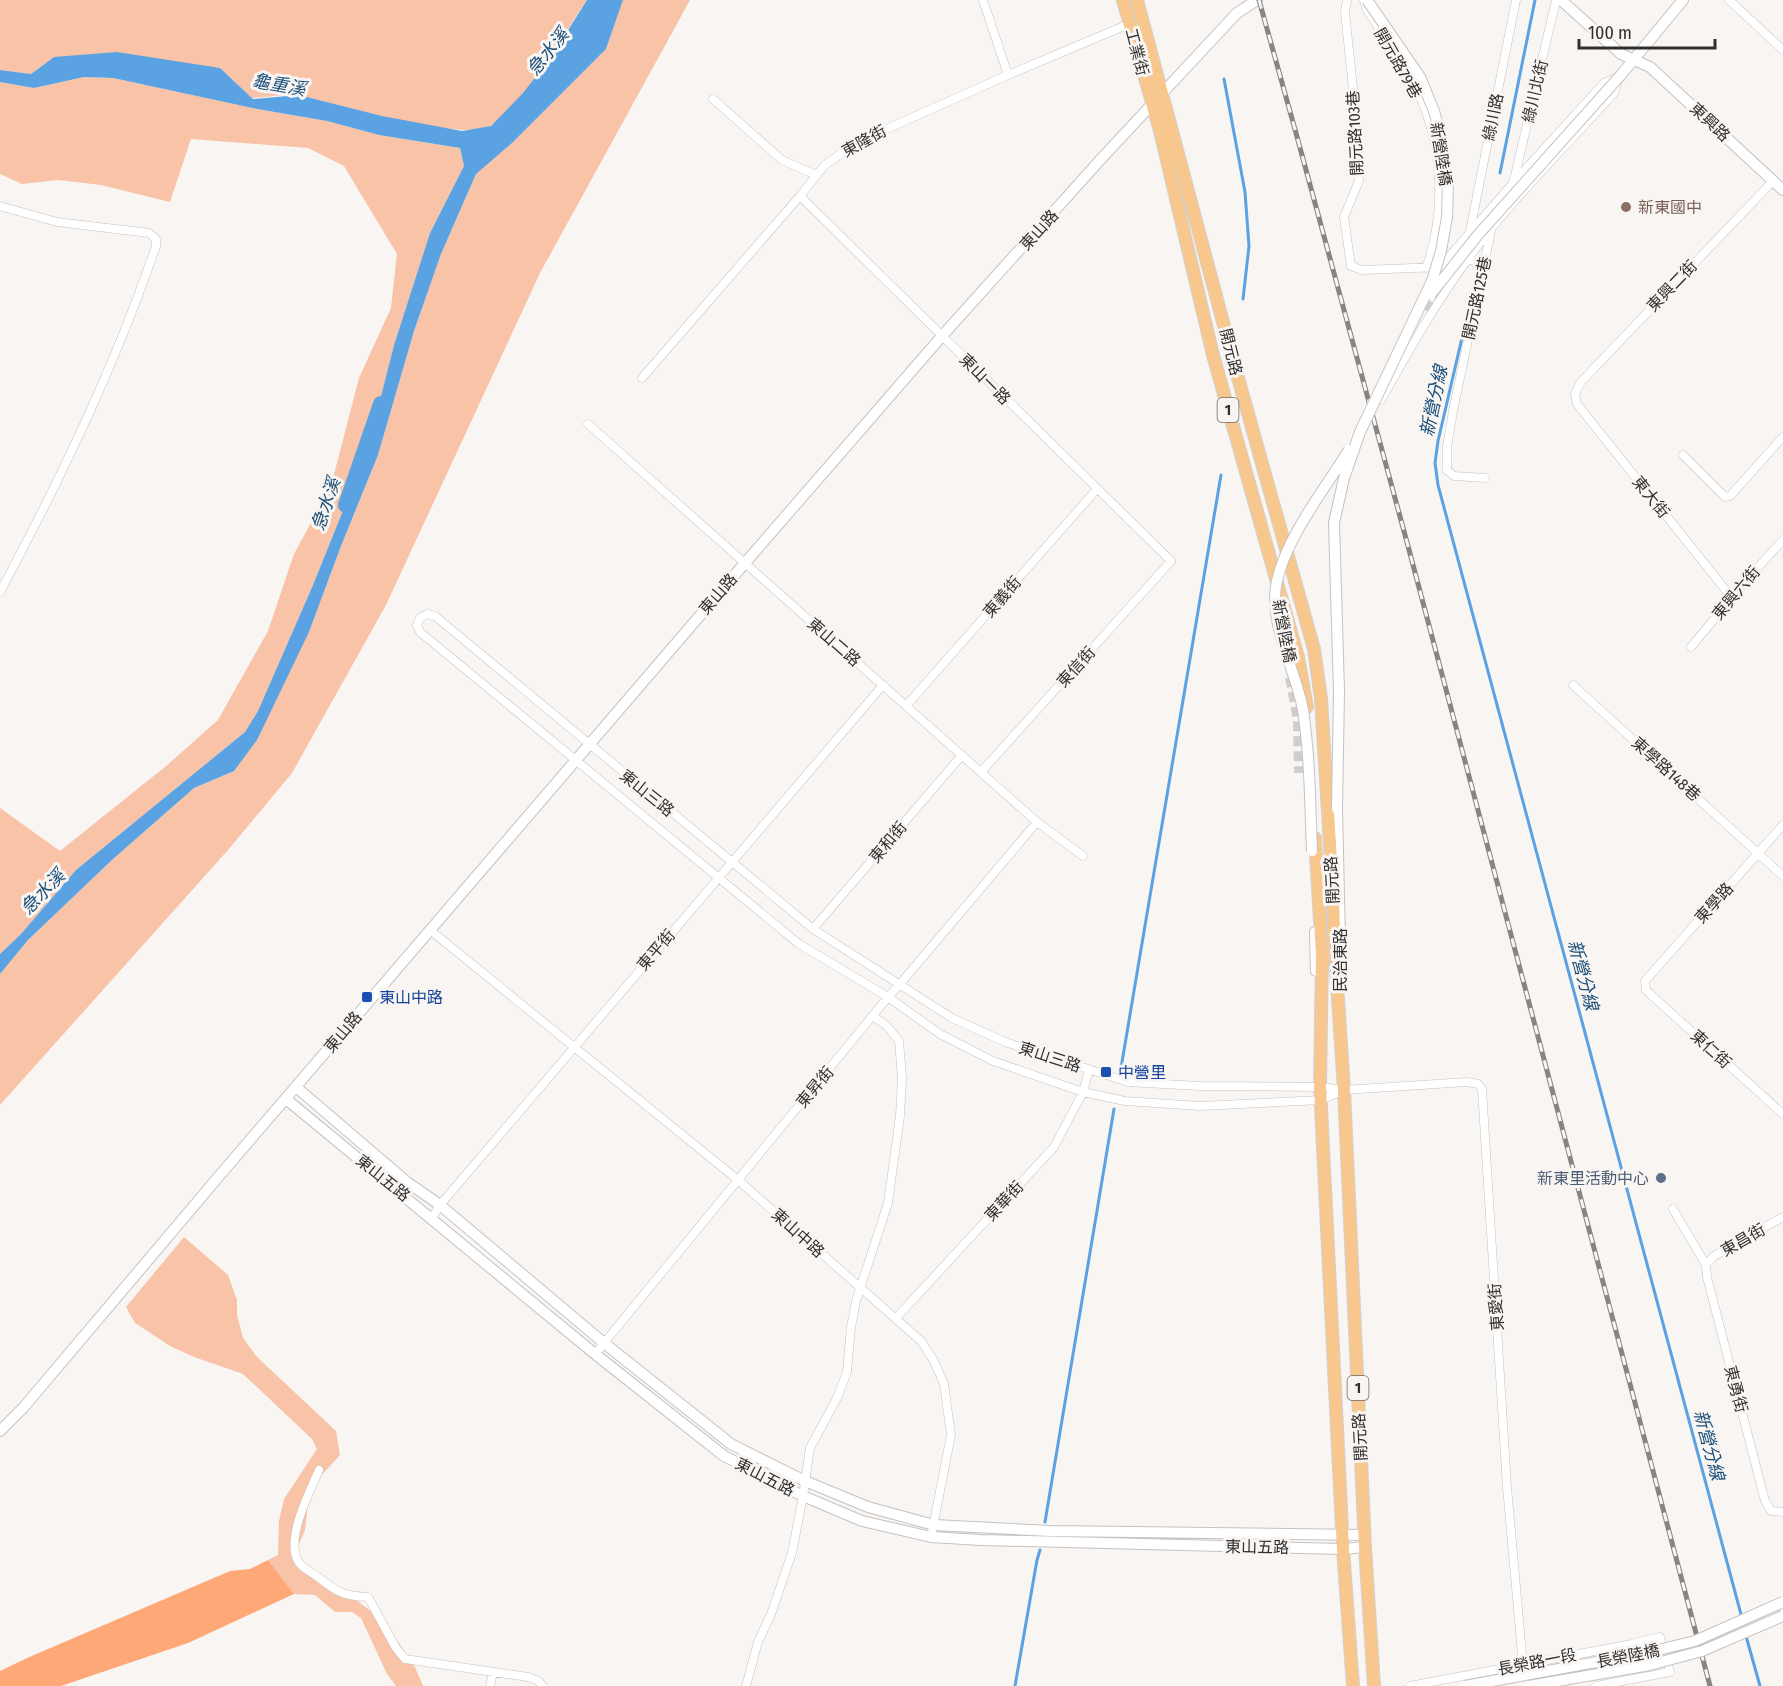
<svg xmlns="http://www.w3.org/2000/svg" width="1783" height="1686" viewBox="0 0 1783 1686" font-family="'Fira Sans Condensed','Noto Sans TC',sans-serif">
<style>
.green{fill:#f8c3a6}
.forest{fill:#fea878}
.water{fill:#5aa2e2}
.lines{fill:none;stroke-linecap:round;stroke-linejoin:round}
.stream{stroke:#5aa2e2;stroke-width:3}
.river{stroke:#5aa2e2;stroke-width:16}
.secondary-tunnel{stroke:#d0cecc;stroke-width:10;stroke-dasharray:10 5;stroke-linecap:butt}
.street-casing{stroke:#c6c2c0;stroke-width:9}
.secondary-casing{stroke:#c6c2c0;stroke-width:12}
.primary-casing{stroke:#d2d1d1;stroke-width:14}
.street{stroke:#fff;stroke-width:8}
.secondary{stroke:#fff;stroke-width:10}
.primary{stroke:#f7c78e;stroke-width:12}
.rail-casing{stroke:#878584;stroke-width:5}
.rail{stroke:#f8f5f3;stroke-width:3;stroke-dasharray:9;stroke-linecap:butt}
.secondary-bridge-casing{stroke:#c6c2c0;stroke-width:12;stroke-linecap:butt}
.secondary-bridge{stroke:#fff;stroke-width:10}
.education-dot{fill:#8d6e63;stroke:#f8f5f3;stroke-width:2}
.transit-dot{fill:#1a4fb4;stroke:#f8f5f3;stroke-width:2}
.service-dot{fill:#5c6f8a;stroke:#f8f5f3;stroke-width:2}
.labels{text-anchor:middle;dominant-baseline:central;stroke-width:6;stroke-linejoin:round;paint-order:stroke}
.shield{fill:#f8f5f3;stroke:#6d6b6a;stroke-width:1.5}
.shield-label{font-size:15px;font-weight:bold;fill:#31302f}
.street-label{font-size:16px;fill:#31302f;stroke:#f8f5f3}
.education-label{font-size:16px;fill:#785e54;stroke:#f8f5f3;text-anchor:start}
.transit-label{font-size:16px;fill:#164399;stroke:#f8f5f3;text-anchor:start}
.service-label{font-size:16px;fill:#4e5e75;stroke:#f8f5f3;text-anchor:end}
.water-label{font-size:18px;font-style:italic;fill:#1a4e79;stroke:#f8f5f3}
</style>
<rect width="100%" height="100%" fill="#f8f5f3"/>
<!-- green -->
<path class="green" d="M0,0H587C558,42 534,90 493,124C467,145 337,103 302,96C287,93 268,97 252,98L220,68L54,57L31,74L0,70Z
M623,0H690L540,273L386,605L292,773L228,850L0,1105V974L28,940L113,859L194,788L234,771L309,632L341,546L378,455L414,331L441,254L476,174L511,144L606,49Z
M84,77L113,78L257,109L327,121L379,135L460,148L464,166L430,233L394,345L367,451L313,585L258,711L245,732L76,870L21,934L0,954V808L60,851L165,767L218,720L268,631L294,554L331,486L359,378L391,308L397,254L344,166L308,148L191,139L170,202L101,185L58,180L22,184L0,174V82L34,88Z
M184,1237L228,1275L237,1300V1315L243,1338L257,1357L336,1431L340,1455L318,1479L309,1495L305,1530L297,1549L305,1565L325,1587L344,1591L384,1621L415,1667L423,1686H396L387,1674L361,1618L352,1612H335L315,1595L294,1594L268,1560L278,1555L279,1521L284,1499L317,1449L312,1439L243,1374L194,1357L170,1346L135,1323L126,1307Z"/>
<!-- forest -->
<path class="forest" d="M268,1560L294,1594L188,1643L61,1686H0V1671L27,1658L230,1571L250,1569Z"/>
<!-- water -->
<path class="water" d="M587,0H623L606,49L511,144L476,174L441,254L414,331L378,455L341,546L309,632L257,740L234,771L194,788L113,859L28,940L0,974V954L21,934L76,870L245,732L258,711L313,585L367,451L394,345L430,233L464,166L460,148L379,135L327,121L257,109L113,78L84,77L34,88L0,82V70L31,74L54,57L117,52L220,68L253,99L299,95L382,116L462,131L491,126L523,93L551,57Z"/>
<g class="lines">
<!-- stream -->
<path class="stream" d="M1224,79L1245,192L1249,246L1243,299
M1500,173L1535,0
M1478,269L1438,441L1435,463L1438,485L1742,1618
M1121,1068L1221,475
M1045,1522L1114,1109
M1746,1636L1760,1686
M1015,1686L1037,1560L1040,1550"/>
<!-- river -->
<path class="river" d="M346,505L381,404"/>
<!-- secondary-tunnel -->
<path class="secondary-tunnel" d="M1429,312L1448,278
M1290,677L1298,720L1299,773"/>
<!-- street casing -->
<g class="street-casing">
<path id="street" d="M983,0L1008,75
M1347,0L1345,12L1354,98L1359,181L1344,217L1351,266L1362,270L1440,267L1468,259L1484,264L1488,262
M1364,0L1367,10C1382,33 1399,56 1412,80C1442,136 1448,208 1426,268
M1729,0L1783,50
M713,99L782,160L816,175
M1514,180L1556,0
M800,196L1171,561L981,772
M0,206L57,222L149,233L156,239V246C115,366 60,480 0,592
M1470,231L1516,0
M1441,266L1514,182L1604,83L1616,78
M642,378L800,196L824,166L855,143L1008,75L1129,24
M1381,400C1408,352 1435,304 1468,259C1510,201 1566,146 1614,93L1618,80
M588,424L1037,822L1083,856
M1683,455L1725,497L1730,496L1783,437
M1485,478L1454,476L1447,470V447L1453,411L1491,231
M1732,598L1577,404L1575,394L1580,383L1773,181
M1691,647L1750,576L1783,540
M1573,685L1783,876
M906,706L1097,489
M1783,825L1645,981L1646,990L1650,994L1783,1114
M813,929L962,755
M430,930L738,1180L921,1341L934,1361L944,1384L951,1435L931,1537
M1344,1090L1321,1100L1200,1106L1125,1101L1083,1092L993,1061L940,1034L888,997L799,944L420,632L417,625L420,618L427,614L435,616L813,929L952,1018L1005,1042L1128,1082L1199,1086L1320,1087L1344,1090L1467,1082L1478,1084L1482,1089L1507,1487L1523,1665
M1673,1209L1706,1265L1707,1277L1765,1501L1771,1511L1783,1512
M432,1218L440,1205L883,685
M1706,1265L1714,1256L1783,1217
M896,1318L1054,1147L1083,1092L1089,1070
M595,1354L888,997L900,984L1037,822
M319,1470C310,1492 284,1540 299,1563C303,1568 312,1573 318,1577C337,1592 343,1596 368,1597L396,1648L405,1659L528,1677L538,1681L543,1686
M490,1686L493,1672
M746,1686L758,1642L771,1614L792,1553L803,1496L810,1448L837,1398L847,1372L851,1327L856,1301L888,1203L900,1116L902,1078L899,1041L887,1026L873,1016
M1410,1686L1632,1644L1660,1637L1670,1672L1596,1686"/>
</g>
<!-- secondary casing -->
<g class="secondary-casing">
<path id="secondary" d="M1561,0L1621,54L1650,67L1783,190
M1620,76L1683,0
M1337,809L1340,940
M1315,932L1316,971
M296,1087L407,1182L440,1205L604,1343L731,1444L805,1481L868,1507L934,1525L1050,1531L1365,1535
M286,1099L595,1354L724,1456L803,1496L862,1521L931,1537L981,1540L1343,1549L1365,1547
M0,1431L23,1408L220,1175L745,563L942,336L1101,159L1237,13L1257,0"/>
</g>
<!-- primary casing -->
<g class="primary-casing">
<path id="primary" d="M1123,0L1160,131L1213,355L1298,657L1307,707
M1137,0L1235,367L1314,649L1321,699L1332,877L1335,954L1344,1090L1365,1547L1374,1686
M1315,838L1322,954L1320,1087L1343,1549L1353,1686"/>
</g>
<!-- street -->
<use href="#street" class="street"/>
<!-- secondary -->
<use href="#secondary" class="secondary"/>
<!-- primary -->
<use href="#primary" class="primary"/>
<!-- rail casing -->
<g class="rail-casing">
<path id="rail" d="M1259,0L1296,133L1408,546L1710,1686"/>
</g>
<!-- rail -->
<use href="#rail" class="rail"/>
<!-- secondary-bridge casing -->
<g class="secondary-bridge-casing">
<path id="secondary-bridge" d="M1431,294L1477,236L1620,76
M1337,809L1339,691L1334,523L1344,478L1360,432L1432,281L1441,251L1447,217L1448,182L1443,143L1434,111L1420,77L1367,0
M1312,851C1310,804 1310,756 1303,710C1296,670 1270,628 1276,586C1284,540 1324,490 1349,450
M1465,1686L1646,1653L1695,1641L1783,1602
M1529,1686L1650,1665L1702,1651L1783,1616"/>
</g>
<!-- secondary-bridge -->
<use href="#secondary-bridge" class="secondary-bridge"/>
</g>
<!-- markers -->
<circle class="education-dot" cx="1626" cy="207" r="6"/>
<g class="transit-dot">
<rect x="361" y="991" width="12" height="12" rx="3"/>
<rect x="1100" y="1066" width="12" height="12" rx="3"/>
</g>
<circle class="service-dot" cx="1661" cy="1178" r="6"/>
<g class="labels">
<!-- shield labels -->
<g class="shield">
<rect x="1217.5" y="398" width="21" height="24" rx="4.5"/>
<rect x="1347.5" y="1376" width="21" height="24" rx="4.5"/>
</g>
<g class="shield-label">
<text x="1228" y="410">1</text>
<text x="1358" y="1388">1</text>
</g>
<!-- street labels -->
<g class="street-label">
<text transform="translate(1137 52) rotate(75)">工業街</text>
<text transform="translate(1398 63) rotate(60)">開元路79巷</text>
<text transform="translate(1535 91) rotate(-77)">綠川北街</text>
<text transform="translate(1493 117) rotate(-79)">綠川路</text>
<text transform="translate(1710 122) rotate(43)">東興路</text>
<text transform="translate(1355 133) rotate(-93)">開元路103巷</text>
<text transform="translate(864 141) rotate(-29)">東隆街</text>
<text transform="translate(1441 154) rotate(81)">新營陸橋</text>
<text transform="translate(1039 230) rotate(-48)">東山路</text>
<text transform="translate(1672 286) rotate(-46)">東興二街</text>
<text transform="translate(1477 298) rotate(-78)">開元路125巷</text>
<text transform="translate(1231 352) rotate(76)">開元路</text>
<text transform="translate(985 379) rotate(45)">東山一路</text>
<text transform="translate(1651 497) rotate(51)">東大街</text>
<text transform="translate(1736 593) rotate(-50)">東興六街</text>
<text transform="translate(718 594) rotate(-49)">東山路</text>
<text transform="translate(1002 597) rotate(-49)">東義街</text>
<text transform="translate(1284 631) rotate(79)">新營陸橋</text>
<text transform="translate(834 642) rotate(41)">東山二路</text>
<text transform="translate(1076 667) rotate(-48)">東信街</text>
<text transform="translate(1666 769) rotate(42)">東學路148巷</text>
<text transform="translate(647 793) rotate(39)">東山三路</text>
<text transform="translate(888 842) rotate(-50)">東和街</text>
<text transform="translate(1332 880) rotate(-93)">開元路</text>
<text transform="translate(1714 903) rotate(-48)">東學路</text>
<text transform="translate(656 950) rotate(-49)">東平街</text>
<text transform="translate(1340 960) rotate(-90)">民治東路</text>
<text transform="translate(343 1032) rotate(-50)">東山路</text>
<text transform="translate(1711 1049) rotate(42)">東仁街</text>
<text transform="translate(1050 1057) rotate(18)">東山三路</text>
<text transform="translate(815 1087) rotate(-50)">東昇街</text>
<text transform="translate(383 1178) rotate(39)">東山五路</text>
<text transform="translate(1004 1201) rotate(-47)">東華街</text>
<text transform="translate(798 1233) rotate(42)">東山中路</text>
<text transform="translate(1743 1240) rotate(-30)">東昌街</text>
<text transform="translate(1496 1307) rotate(-94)">東愛街</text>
<text transform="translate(1736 1389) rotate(75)">東勇街</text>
<text transform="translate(1360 1437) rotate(-93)">開元路</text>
<text transform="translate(765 1477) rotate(27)">東山五路</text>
<text transform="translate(1257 1547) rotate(1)">東山五路</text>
<text transform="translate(1628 1656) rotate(-11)">長榮陸橋</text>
<text transform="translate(1537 1662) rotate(-11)">長榮路一段</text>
</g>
<!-- education labels -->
<g class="education-label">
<text x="1638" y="207">新東國中</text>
</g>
<!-- transit labels -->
<g class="transit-label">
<text x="379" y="997">東山中路</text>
<text x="1118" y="1072">中營里</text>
</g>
<!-- service labels -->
<g class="service-label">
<text x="1649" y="1178">新東里活動中心</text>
</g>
<!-- water labels -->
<g class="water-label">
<text transform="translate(548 52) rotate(-51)">急水溪</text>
<text transform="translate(279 85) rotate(10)">龜重溪</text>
<text transform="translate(1434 401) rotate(-78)">新營分線</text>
<text transform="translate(326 504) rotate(-71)">急水溪</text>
<text transform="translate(43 892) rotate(-46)">急水溪</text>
<text transform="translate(1583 975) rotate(75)">新營分線</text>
<text transform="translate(1709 1445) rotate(75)">新營分線</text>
</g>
</g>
<!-- scale -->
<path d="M1579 39v9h136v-9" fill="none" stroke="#31302f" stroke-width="3"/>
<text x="1588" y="39" font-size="18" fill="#31302f" stroke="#f8f5f3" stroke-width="4.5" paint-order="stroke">100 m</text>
</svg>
